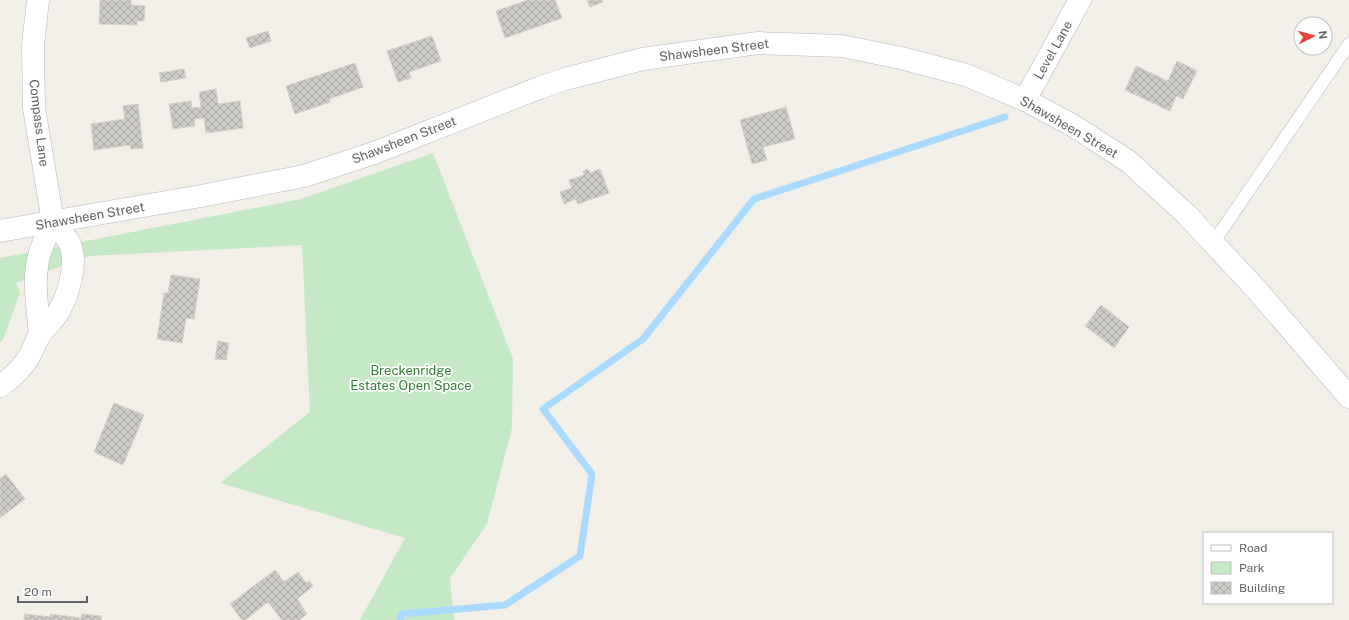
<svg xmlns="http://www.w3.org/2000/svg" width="1349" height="620" viewBox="0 0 1349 620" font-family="'Public Sans',sans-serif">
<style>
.green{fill:#c5e8c5}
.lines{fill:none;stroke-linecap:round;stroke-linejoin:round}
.stream{stroke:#aadaff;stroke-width:7}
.building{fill:url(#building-cross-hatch);stroke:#d6d1c6}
.lane-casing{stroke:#b5b8bc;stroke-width:13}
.street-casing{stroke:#b5b8bc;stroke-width:23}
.secondary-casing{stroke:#b6babf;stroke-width:23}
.lane{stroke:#fff;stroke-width:12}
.street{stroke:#fff;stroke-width:22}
.secondary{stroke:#fff;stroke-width:22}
.labels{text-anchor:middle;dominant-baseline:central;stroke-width:3.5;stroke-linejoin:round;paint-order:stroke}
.street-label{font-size:13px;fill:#5f6368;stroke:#fff}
.park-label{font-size:13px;fill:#348238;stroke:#fff}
</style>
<defs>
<pattern id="building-cross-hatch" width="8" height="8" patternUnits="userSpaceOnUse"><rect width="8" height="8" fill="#cccac5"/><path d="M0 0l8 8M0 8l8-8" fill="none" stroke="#a9a8a4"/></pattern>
</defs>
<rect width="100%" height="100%" fill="#f1efe8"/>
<!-- green -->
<path class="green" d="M433,153L513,359L512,428L487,524L450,578L454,620H360L405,538L220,483L310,412L302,245L89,256L16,283L20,293L3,340L0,343V258L301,199Z"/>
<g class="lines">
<!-- stream -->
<path class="stream" d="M400,620L402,614L505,605L580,556L592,474L543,409L643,339L754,199L1005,117"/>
</g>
<!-- building -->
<path class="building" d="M100,0H131V5L145,6L144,21H137V25L99,24Z
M528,0H555L562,18L505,38L496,11Z
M587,0H602L603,2L590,7Z
M268,31L271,41L250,48L246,38Z
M432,36L441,61L409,72L411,78L398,82L387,51Z
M1177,61L1197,71L1183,99L1176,96L1170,111L1125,90L1136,66L1168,81Z
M355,63L363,87L329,99L330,102L295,114L286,86Z
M184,69L186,78L161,82L159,73Z
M216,89L218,104L240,101L243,128L206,133L204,118L194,119L195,126L173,129L169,104L191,101L192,108L201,107L199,92Z
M138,104L143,148L131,149L130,145L94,150L91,124L125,119L123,106Z
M786,107L795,139L763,147L767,160L752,164L740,120Z
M588,169L590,173L600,169L609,193L578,204L576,199L564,204L560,192L572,188L569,180L584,175L583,171Z
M171,275L200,279L194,319L186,318L182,343L157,339L164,293H168Z
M1101,305L1129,327L1114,348L1085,326Z
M218,341L229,343L226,360L215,359Z
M114,403L144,415L123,465L94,452Z
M6,474L25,499L0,518V479Z
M275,570L284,582L298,572L306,583L309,581L313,586L297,599L307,614L299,620H282L268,602L245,620H242L230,604Z
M25,614L50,617V614L81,618L82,614L102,616L101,620H24Z"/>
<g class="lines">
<!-- lane casing -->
<g class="lane-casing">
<path id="lane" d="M1213,243L1349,44"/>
</g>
<!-- street casing -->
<g class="street-casing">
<path id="street" d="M38,0L33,45L34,108L53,222
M1025,100L1080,0
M40,335C38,310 33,284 38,260C41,246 47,234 53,222
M0,386C12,378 23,367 30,355C33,349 36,342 39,336C44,328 52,322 57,314C68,298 78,263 70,244C66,235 59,229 53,222"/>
</g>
<!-- secondary casing -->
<g class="secondary-casing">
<path id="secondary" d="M0,231L201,196L304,176L374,153L539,88L565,79L643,59L758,43L842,46L901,58L966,75L1025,100L1072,125L1128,161L1186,214L1213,243L1256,289L1349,397"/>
</g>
<!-- lane -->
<use href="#lane" class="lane"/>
<!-- street -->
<use href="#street" class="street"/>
<!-- secondary -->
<use href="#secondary" class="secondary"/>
</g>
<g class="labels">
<!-- street labels -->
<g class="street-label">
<text transform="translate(714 50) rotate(-7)">Shawsheen Street</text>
<text transform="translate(1053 50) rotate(-61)">Level Lane</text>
<text transform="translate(39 123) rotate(83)">Compass Lane</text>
<text transform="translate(1069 127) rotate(30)">Shawsheen Street</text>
<text transform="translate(404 140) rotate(-21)">Shawsheen Street</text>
<text transform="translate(90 216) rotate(-10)">Shawsheen Street</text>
</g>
<!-- park labels -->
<g class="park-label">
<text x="411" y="370">Breckenridge<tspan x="411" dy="15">Estates Open Space</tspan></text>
</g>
</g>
<!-- legend -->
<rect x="1203" y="532" width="130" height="72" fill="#ffffff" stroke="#bfc1c3"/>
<rect x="1211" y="545" width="20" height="6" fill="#ffffff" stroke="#bfc1c3"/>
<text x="1239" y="552" font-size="12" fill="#5f6368">Road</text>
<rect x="1211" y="562" width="20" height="12" fill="#c5e8c5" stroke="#bfc1c3"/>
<text x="1239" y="572" font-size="12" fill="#5f6368">Park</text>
<rect x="1211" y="582" width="20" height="12" fill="url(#building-cross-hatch)" stroke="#bfc1c3"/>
<text x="1239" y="592" font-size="12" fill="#5f6368">Building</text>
<!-- north arrow -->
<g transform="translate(1313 36) rotate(84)"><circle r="19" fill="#ffffff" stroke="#bfc1c3"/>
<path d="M0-3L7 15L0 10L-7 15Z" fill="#ea4335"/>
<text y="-6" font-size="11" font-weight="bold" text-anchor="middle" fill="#5f6368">N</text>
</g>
<!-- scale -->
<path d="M18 596v6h69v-6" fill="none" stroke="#5f6368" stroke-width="2"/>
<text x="24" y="596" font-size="12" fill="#5f6368" stroke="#ffffff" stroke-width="3" paint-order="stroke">20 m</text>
</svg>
